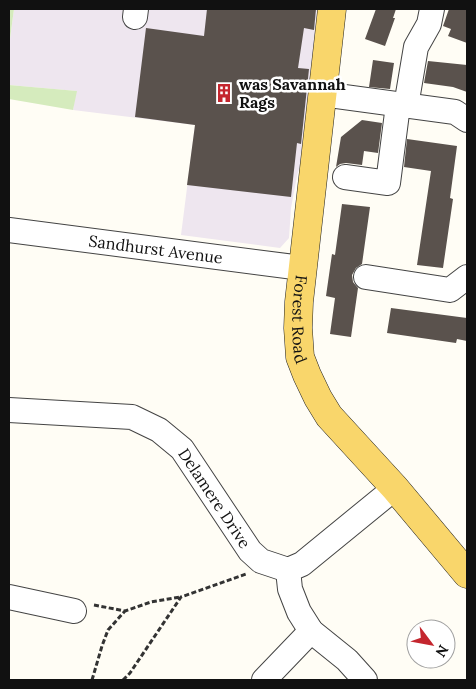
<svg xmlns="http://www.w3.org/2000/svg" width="476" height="689" viewBox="0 0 476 689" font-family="Lora,serif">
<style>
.industrial{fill:#eee6ef}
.green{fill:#d5ebbd}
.building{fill:#5a524d}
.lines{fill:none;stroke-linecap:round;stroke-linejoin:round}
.minor-casing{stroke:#444;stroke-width:26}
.major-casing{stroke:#222;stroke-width:29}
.path{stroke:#333;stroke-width:3;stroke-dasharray:5 2.5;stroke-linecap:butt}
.minor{stroke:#fff;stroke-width:24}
.major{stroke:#f9d66b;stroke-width:28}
.labels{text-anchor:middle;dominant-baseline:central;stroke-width:5;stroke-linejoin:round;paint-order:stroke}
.poi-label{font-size:16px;font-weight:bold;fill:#111;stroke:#fff;text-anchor:start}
.street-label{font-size:16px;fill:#111;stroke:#fff}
</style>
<rect width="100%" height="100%" fill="#fffdf5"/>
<!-- industrial -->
<path class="industrial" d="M14,9L36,10V9H322L306,144L297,176L291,208L289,238L280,248L181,235L195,125L73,110L76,91L9,85V46Z"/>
<!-- green -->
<path class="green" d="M9,9H36V10L14,9L9,46Z
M9,85L77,91L73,110L9,99Z"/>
<!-- building -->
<path class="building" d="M207,9H316L314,30L304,28L298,68L309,69L301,144L297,143L291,197L187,185L195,125L135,117L146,28L204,36Z
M376,9H396L393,18H395L385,46L365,39Z
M449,9H467V43L448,36L451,29L443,26Z
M373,60L394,63L390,89L369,87Z
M428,61L467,65V92L453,87L424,83Z
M362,120L382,123L378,153L364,151L362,165L346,163L340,164L336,167L341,137Z
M407,139L457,146L450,198L453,199L443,268L417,265L431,171L404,167Z
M342,204L370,207L362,264L356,268L352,275L353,282L358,288L351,337L330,334L335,298L326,296L332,254L335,255Z
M391,308L467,318V341L457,339L456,343L387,333Z"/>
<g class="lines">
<!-- minor casing -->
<g class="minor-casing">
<g id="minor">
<path d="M135,17L136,9"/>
<path d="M322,94L455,112L467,120"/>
<path d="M406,106L416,47L429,24L432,9"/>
<path d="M345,177L388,183L398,105"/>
<path id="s1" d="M9,230L302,268"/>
<path d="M366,277L450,290L467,277"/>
<path id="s2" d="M9,410L132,417L159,430L182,449L250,551L261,561L288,570L302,564L395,488"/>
<path d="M288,570L290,589L299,612L311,631L347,660L365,680"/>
<path d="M9,597L74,611"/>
<path d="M264,680L311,631"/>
</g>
</g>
<!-- major casing -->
<g class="major-casing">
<g id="major">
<path id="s3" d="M332,9L299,302L298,328L300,357L307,375L318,398L329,416L395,488L467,574"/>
</g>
</g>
<!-- path -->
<path class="path" d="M94,605L125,611L151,602L180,597
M92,680L102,646L108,630L125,611
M123,680L130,673L181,597L246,574"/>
<!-- minor -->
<use href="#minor" class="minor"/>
<!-- major -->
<use href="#major" class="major"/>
</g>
<!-- icons -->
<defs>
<g id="building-bare" transform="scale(1.5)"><path d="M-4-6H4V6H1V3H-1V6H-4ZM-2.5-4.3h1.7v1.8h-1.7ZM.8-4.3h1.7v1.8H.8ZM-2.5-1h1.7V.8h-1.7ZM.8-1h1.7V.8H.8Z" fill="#c4262e" stroke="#fff" stroke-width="2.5" paint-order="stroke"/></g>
</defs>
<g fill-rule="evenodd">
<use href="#building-bare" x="224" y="93"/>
</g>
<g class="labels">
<!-- poi labels -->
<g class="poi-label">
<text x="239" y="84">was Savannah<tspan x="239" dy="18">Rags</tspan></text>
</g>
<!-- street labels -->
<g class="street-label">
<text stroke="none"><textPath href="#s1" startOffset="148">Sandhurst Avenue</textPath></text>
<text stroke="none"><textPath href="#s3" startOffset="312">Forest Road</textPath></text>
<text stroke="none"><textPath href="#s2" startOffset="242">Delamere Drive</textPath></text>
</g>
</g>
<!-- border -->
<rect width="476" height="689" fill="none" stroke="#111111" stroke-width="20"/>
<!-- north arrow -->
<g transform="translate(431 644) rotate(122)"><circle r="24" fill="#ffffff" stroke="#a0a0a0"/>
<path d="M0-4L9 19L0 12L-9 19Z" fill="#c4262e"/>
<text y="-8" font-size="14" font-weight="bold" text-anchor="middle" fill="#111111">N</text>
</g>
</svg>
